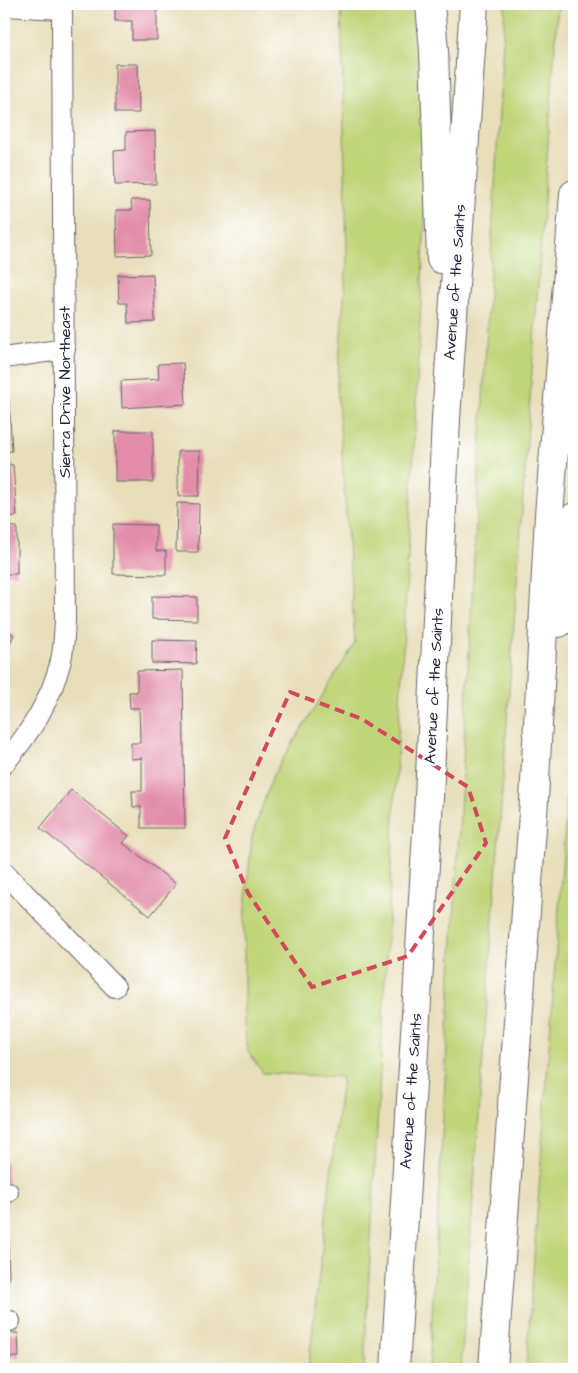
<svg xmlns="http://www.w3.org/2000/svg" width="578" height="1373" viewBox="0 0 578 1373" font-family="'Architects Daughter',sans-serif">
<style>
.green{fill:#c0d478;stroke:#717b5a}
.building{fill:#e28ca9}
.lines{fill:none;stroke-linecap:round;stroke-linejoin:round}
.minor-casing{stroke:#676467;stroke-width:22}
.highway-casing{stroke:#676467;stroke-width:30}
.minor{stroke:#fff;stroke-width:20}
.highway{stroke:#fff;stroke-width:28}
.marked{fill:none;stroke:#d1495b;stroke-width:4;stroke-dasharray:10 6;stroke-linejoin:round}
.labels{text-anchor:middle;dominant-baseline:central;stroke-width:5;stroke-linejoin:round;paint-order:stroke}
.street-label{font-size:16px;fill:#22223b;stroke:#fff}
</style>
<rect width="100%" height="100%" fill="#fff"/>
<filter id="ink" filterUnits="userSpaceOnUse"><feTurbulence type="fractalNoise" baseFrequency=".02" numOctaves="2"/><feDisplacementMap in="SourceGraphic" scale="10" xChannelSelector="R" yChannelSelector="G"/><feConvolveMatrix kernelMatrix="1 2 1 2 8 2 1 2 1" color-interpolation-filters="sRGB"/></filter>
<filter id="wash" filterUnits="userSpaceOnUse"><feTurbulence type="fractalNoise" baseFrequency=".0096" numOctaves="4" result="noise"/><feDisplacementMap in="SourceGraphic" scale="20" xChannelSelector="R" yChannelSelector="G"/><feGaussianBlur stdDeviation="1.12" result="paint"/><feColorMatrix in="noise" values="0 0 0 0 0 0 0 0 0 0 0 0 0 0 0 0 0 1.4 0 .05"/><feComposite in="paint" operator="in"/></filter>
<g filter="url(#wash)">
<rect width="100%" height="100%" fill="#e8deba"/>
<!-- green -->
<path class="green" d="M341,4H418L425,132V219L414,446L364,1369H308L342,1077L263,1073L248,1052L244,1026V918L252,836L273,775L355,643L337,386L347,259Z
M505,4H558L461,1369H429Z
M574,699V1369H526Z"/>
<g id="blocks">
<!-- building -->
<path class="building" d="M115,4H157V40H132V21H115Z
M4,48L9,49L5,81H4Z
M115,64H138L139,113H115Z
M155,131L156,184L115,185L114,151L126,150V132Z
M4,183H6L9,207L4,208Z
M131,200H150L151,255L117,256L116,210H132Z
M153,274L155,322L128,323L127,303H119L118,275Z
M4,280L8,297L4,298Z
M183,363L186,404L122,408L121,381L159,379L158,364Z
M4,401H9L12,451L4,452Z
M115,431H153V482H115Z
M178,451H200L199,496H178Z
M4,465H13L17,516L4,517Z
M177,503L199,504L198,552H176Z
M113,524L156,525V551H166V575L113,574Z
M4,526L17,527V574H4Z
M152,596L197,597V620L152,619Z
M4,630L14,635L4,655Z
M152,640L197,641L196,664L152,663Z
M183,670L185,828H141V807H133L132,791H142V758L131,759V743H140L139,708H130L129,692H137V671Z
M71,790L129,836L123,843L176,884L150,916L40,828Z
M4,998L7,1015H4Z
M5,1128L8,1149L4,1150V1129Z
M4,1162H7V1184H4Z
M4,1239H8L9,1280H4Z
M4,1333H18L19,1357H4Z"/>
</g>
</g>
<g filter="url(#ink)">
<use href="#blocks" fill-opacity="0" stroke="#676467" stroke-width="1"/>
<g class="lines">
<!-- minor casing -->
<g class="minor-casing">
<path id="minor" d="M4,6L62,9
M4,358L65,349
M4,764C31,731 51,701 61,660C64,648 64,634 65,621L62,4
M4,872L115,987
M4,1192H8
M4,1321H10"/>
</g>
<!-- highway casing -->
<g class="highway-casing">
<path id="highway" d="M430,4L434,51L441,259
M559,623L574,517
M395,1369L429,798L446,419L474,4
M493,1369L534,800L549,515L574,194"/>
</g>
<!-- minor -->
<use href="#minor" class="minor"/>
<!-- highway -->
<use href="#highway" class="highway"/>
</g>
</g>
<!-- marked area -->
<path class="marked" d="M290,692L362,719L468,787L486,843L408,956L312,987L248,893L225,838Z"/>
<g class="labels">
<!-- street labels -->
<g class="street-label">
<text transform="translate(455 282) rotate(-86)">Avenue of the Saints</text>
<text transform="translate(65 392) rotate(-90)">Sierra Drive Northeast</text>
<text transform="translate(434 686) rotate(-87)">Avenue of the Saints</text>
<text transform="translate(411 1091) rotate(-86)">Avenue of the Saints</text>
</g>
</g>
<!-- margin -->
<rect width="578" height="1373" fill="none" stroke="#fff" stroke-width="20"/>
</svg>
